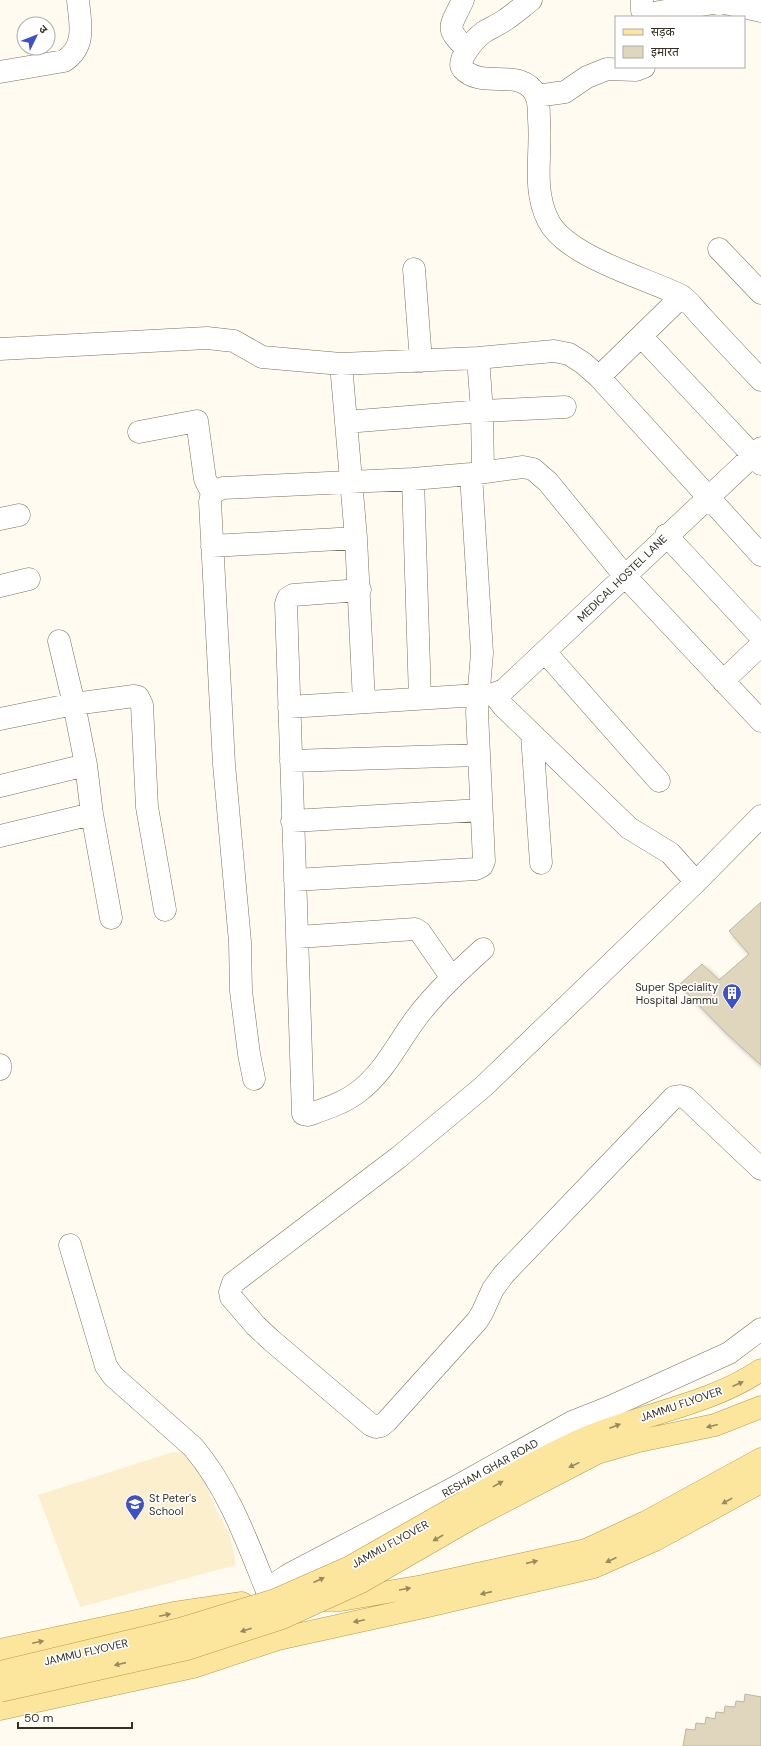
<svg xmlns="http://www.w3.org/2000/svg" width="761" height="1746" viewBox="0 0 761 1746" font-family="'DM Sans','Noto Sans Devanagari',sans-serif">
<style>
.built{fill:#fbefce}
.building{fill:#dfd6bd;stroke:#beb59d;filter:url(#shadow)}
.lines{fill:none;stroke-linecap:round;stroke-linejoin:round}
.minor-casing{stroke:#79715a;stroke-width:23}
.major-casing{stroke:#b49a49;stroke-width:23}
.minor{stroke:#fff;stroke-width:22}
.major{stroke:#fce59d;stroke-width:22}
.major-bridge-casing{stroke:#b49a49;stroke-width:23;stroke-linecap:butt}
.major-bridge{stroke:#fce59d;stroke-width:22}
.oneway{fill:#978a61}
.labels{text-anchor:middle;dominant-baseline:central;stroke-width:3.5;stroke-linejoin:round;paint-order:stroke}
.street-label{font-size:11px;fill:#322f25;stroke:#fff}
.poi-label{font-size:11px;fill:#322f25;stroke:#fff;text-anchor:end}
</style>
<defs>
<filter id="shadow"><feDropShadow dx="3.5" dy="3.5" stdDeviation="2" flood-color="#0004"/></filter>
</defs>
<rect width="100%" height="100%" fill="#fffbf1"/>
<!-- built -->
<path class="built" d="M173,1452L193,1454L215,1507L230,1535L236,1565L80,1607L38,1495Z"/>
<!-- building -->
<path class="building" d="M761,902V1065L727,1034L679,985L702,964L719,980L749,954L729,931Z
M745,1694L761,1697V1746H683L686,1729L695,1730L696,1723L705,1724L706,1717L715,1719L716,1712L724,1713L725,1706L735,1707L736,1701L744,1702Z"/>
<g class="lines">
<!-- minor casing -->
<g class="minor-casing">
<path id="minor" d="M463,0C450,28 444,27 467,49
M531,0C522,7 514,14 505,20C498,25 490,28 484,32C477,37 455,60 463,69C482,90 522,66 536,95C539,102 539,111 539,119C542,154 532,188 548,220C565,256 645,278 680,295C688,299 695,310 701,316C721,338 741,359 761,380
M642,0V10L647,14L720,2L761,11
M0,72L64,61C87,46 80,23 78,0
M536,96L565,92L587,77L607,69L636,70L644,67
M719,249L761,293
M414,269L421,361
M641,336L761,464
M0,349L207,338L234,341L262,357L341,364L478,358L554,351L569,354L583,363L599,377L761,555
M478,358L482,411L483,472
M341,364L356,538L364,702
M599,377L682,296
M346,422L482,411L565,407
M139,432L197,421L205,479L212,493
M413,479L420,698
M0,519L19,515
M666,535L761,637
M212,546L356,538
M0,586L29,579
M360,590L293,595L288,598L286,604L303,1114L308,1115C325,1109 344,1103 358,1092C384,1073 398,1042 417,1017C436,992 460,970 483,949
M59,641L74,704L86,765L92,814L111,918
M545,652L659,781
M723,681L761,645
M494,694L503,706L629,828L670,853L696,882
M289,707L494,694L504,690L761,448
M0,719L74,704L134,696L138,697L142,705L147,807L165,910
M532,735L541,863
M291,761L478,755
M0,786L86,765
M761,816L696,882L483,1087L399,1157L233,1283L230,1292L231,1297L256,1326L271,1340L371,1425L376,1427L381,1426L387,1421L477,1321L482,1313L493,1289L504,1274L674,1097L680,1096L686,1098L761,1169
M292,821L481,810
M0,836L92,814
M295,880L476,869L482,866L484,861L477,712L482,653L471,474
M298,937L415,929L420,932L452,978
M0,1065V1069
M254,1079L249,1054L241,991L240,942L224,764L210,502C211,493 215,491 223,488L413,479L471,474L523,467L533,469L548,482L624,575L761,721
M70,1245L106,1366L113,1376L193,1447C228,1488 247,1541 267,1591
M272,1620C262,1590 264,1591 290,1574L454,1488L572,1422L610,1407L729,1353L761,1329"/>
</g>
<!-- major casing -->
<g class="major-casing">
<path id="major" d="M464,1502C505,1480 545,1455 588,1437C645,1413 709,1405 761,1370
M472,1518L597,1453L639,1441L715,1425L761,1407
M322,1600H341L423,1586L586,1550L646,1522L761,1459
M0,1650L174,1613L242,1603
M0,1709L193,1667L278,1639L428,1606L594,1567L655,1540L761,1482"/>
</g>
<!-- minor -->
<use href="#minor" class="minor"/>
<!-- major -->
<use href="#major" class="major"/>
<!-- major-bridge casing -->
<g class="major-bridge-casing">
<path id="major-bridge" d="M0,1672L180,1629L275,1600L350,1567L464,1502
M0,1691L187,1649L282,1618L361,1582L472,1518"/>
</g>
<!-- major-bridge -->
<use href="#major-bridge" class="major-bridge"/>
</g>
<!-- one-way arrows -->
<defs><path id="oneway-solid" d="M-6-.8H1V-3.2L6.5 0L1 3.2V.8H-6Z"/></defs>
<g class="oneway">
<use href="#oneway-solid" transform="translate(738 1384) rotate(-24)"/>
<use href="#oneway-solid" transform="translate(615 1426) rotate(-21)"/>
<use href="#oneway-solid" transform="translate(712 1426) rotate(166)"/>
<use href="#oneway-solid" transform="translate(574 1465) rotate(154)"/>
<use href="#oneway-solid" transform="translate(498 1484) rotate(-29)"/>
<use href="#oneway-solid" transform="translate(727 1501) rotate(151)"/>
<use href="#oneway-solid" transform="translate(438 1538) rotate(150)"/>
<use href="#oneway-solid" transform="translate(611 1560) rotate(156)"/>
<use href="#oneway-solid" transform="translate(532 1562) rotate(-13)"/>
<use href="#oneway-solid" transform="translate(319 1580) rotate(-24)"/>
<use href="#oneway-solid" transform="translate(405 1589) rotate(-10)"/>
<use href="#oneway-solid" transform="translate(486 1593) rotate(167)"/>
<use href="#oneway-solid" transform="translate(165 1615) rotate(-12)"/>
<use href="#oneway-solid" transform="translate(359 1621) rotate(168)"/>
<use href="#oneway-solid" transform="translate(246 1630) rotate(162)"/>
<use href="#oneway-solid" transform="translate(38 1642) rotate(-12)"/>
<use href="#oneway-solid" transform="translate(120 1664) rotate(167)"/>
</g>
<!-- icons -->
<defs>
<g id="building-pin" transform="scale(1)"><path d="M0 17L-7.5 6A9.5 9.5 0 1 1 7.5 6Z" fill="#3e52c5" stroke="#fff"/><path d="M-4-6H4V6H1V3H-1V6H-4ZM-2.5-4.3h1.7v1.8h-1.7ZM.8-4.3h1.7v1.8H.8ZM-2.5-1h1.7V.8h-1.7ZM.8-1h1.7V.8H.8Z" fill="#fff"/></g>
<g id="school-pin" transform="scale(1)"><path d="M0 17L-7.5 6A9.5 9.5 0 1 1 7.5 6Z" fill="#3e52c5" stroke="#fff"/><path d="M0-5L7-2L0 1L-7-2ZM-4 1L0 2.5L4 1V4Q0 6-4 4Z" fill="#fff"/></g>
</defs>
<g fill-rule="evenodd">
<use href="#building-pin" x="732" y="993"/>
<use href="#school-pin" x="135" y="1504"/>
</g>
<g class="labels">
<!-- street labels -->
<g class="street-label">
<text transform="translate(622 578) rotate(-44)">MEDICAL HOSTEL LANE</text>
<text transform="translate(681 1404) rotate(-19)">JAMMU FLYOVER</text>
<text transform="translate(490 1468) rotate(-29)">RESHAM GHAR ROAD</text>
<text transform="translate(390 1544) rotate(-29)">JAMMU FLYOVER</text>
<text transform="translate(86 1652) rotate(-13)">JAMMU FLYOVER</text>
</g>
<!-- poi labels -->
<g class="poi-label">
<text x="718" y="987">Super Speciality<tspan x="718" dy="13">Hospital Jammu</tspan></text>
<text x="149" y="1498" text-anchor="start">St Peter's<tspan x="149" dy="13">School</tspan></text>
</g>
</g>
<!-- legend -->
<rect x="615" y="16" width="130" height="52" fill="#ffffff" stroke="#adaca8"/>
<rect x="623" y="29" width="20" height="6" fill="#fce59d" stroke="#adaca8"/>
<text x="651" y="36" font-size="12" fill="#322f25">सड़क</text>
<rect x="623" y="46" width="20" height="12" fill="#dfd6bd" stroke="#adaca8"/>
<text x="651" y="56" font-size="12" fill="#322f25">इमारत</text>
<!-- north arrow -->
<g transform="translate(36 36) rotate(47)"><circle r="19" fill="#ffffff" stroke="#adaca8"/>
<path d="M0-3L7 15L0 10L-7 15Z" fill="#3e52c5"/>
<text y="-6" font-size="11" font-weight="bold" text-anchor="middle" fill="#322f25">उ</text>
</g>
<!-- scale -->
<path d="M18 1722v6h114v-6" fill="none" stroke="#322f25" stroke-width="2"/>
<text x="24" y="1722" font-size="12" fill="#322f25" stroke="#ffffff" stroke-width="3" paint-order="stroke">50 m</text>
</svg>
